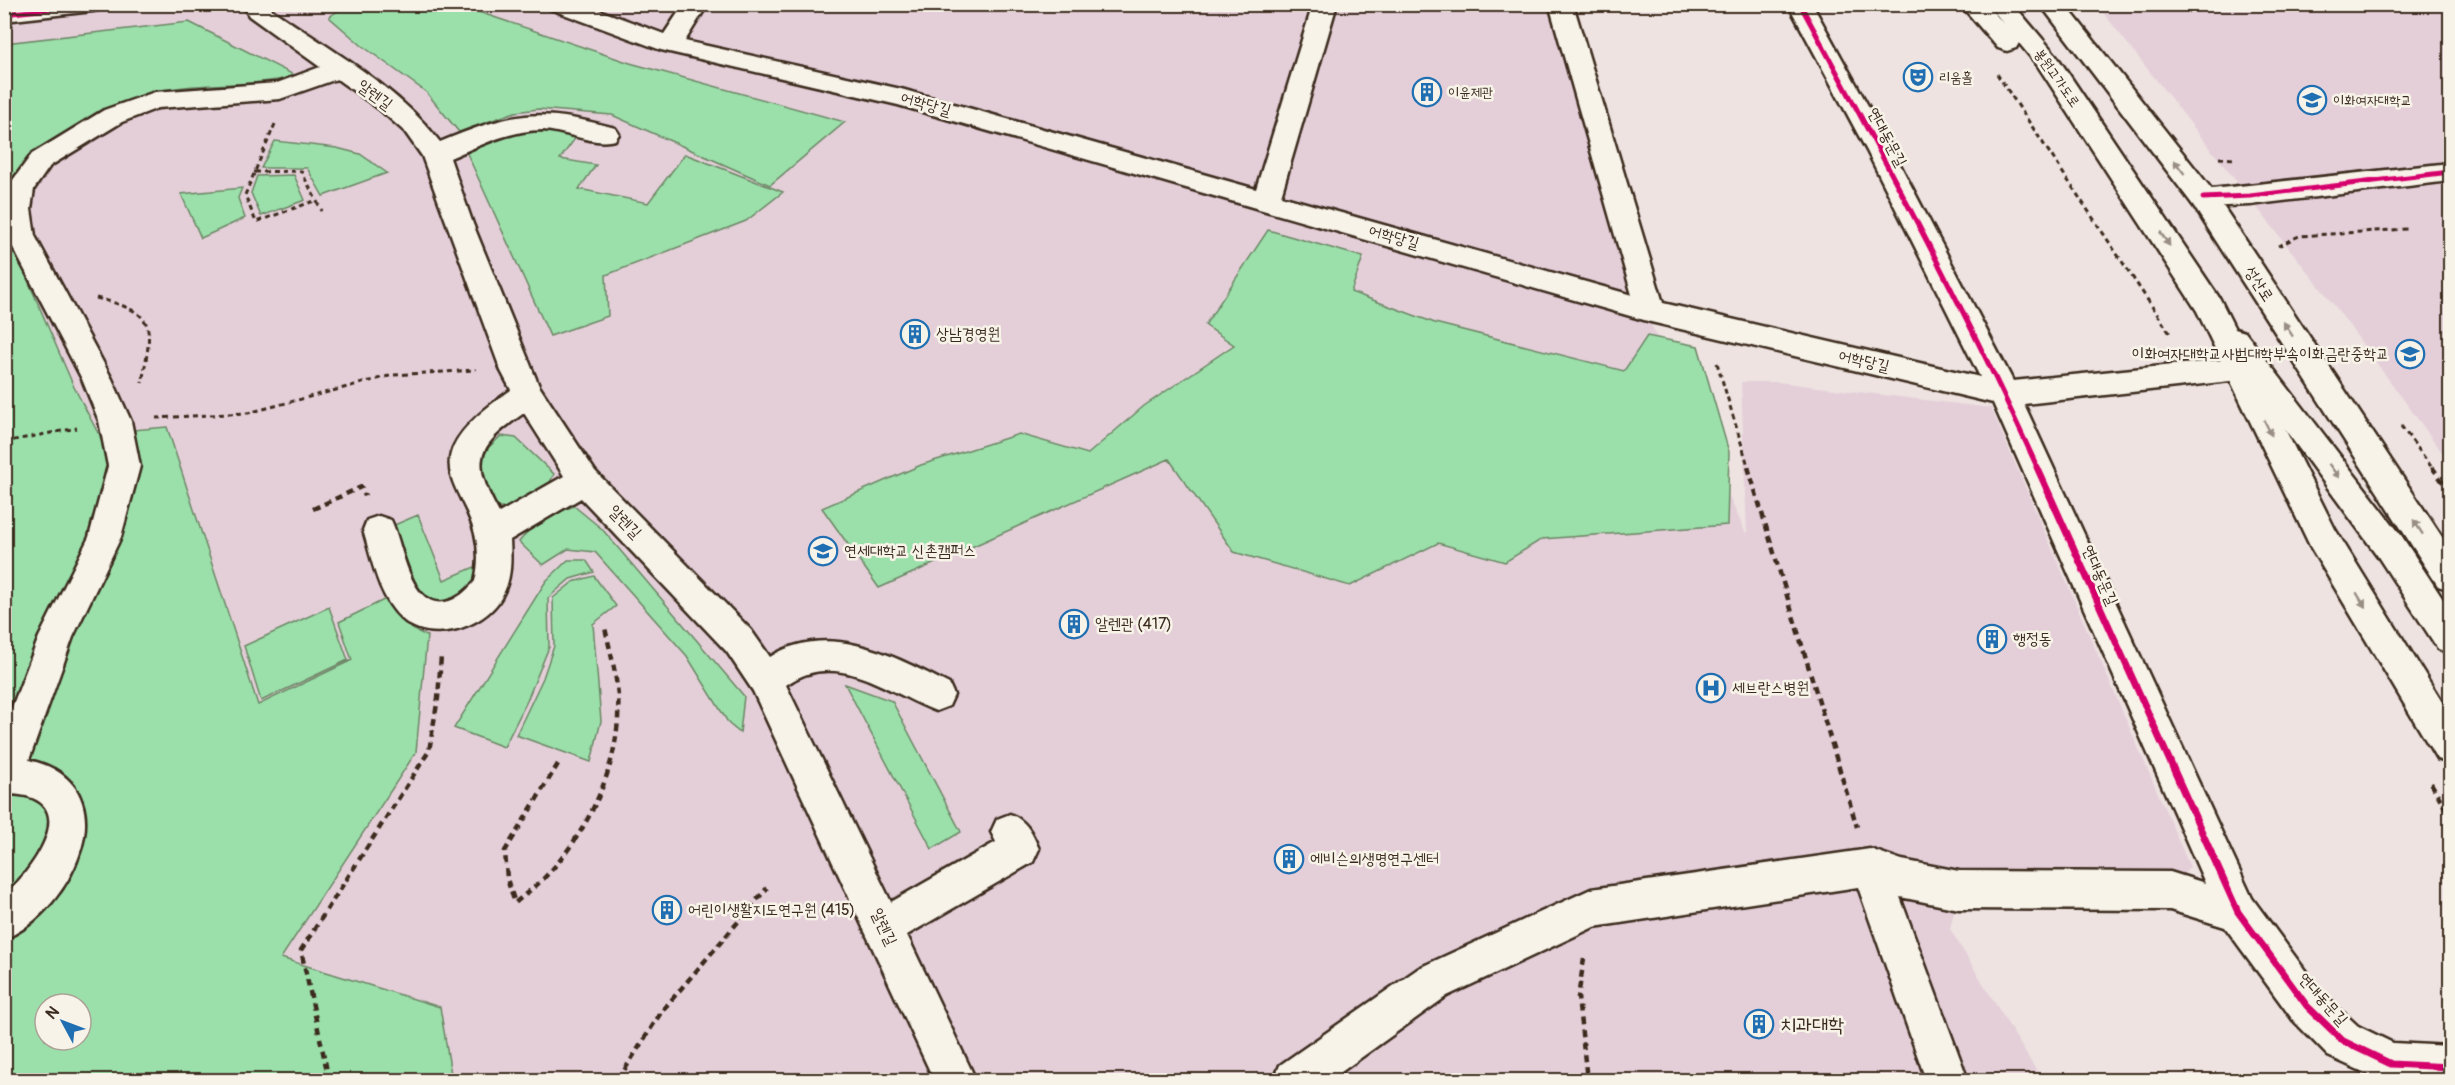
<svg xmlns="http://www.w3.org/2000/svg" width="2455" height="1085" viewBox="0 0 2455 1085" font-family="Pangolin,'Poor Story',sans-serif">
<style>
.built{fill:#e4cfd9;fill-rule:evenodd}
.green{fill:#9be0ab;stroke:#6b8564;stroke-width:1.5;fill-rule:evenodd}
.lines{fill:none;stroke-linecap:round;stroke-linejoin:round}
.minor-casing{stroke:#3b2a1e;stroke-width:5}
.major-casing{stroke:#3b2a1e;stroke-width:5}
.path-far1{stroke:#3b2a1e;stroke-width:3;stroke-dasharray:5 4;stroke-linecap:butt}
.path{stroke:#3b2a1e;stroke-width:4.5;stroke-dasharray:7 5;stroke-linecap:butt}
.minor{fill:#f7f3e8;fill-rule:evenodd}
.major{fill:#f7f3e8;fill-rule:evenodd}
.cycleway-far1-casing{stroke:#f7f3e8;stroke-width:8}
.cycleway-casing{stroke:#f7f3e8;stroke-width:10}
.cycleway-far1{stroke:#d6006c;stroke-width:5}
.cycleway{stroke:#d6006c;stroke-width:7}
.oneway{fill:#998e83}
.labels{text-anchor:middle;dominant-baseline:central;stroke-width:5;stroke-linejoin:round;paint-order:stroke}
.far-poi-label{font-size:14px;fill:#3b2a1e;stroke:#f7f3e8;text-anchor:start}
.far-street-label{font-size:14px;fill:#3b2a1e;stroke:#f7f3e8}
.street-label{font-size:16px;fill:#3b2a1e;stroke:#f7f3e8}
.poi-label{font-size:16px;fill:#3b2a1e;stroke:#f7f3e8;text-anchor:start}
.near-poi-label{font-size:20px;fill:#3b2a1e;stroke:#f7f3e8;text-anchor:start}
</style>
<rect width="100%" height="100%" fill="#eee3e1"/>
<filter id="ink" filterUnits="userSpaceOnUse"><feTurbulence type="fractalNoise" baseFrequency=".0167" numOctaves="2"/><feDisplacementMap in="SourceGraphic" scale="12" xChannelSelector="R" yChannelSelector="G"/><feConvolveMatrix kernelMatrix="1 2 1 2 8 2 1 2 1" color-interpolation-filters="sRGB"/></filter>
<g filter="url(#ink)">
<!-- built -->
<path class="built" d="M5,5H1547L1633,284L1747,536L1741,382H1777L1991,408L2190,867L2170,891L1959,890L1950,929L2042,1080H5ZM45,1004H81V1040H45Z
M2097,5H2450V463L2334,305Z"/>
<!-- green -->
<path class="green" d="M348,4L458,5L630,63L845,122L770,185L612,115L538,109L515,112L459,132L426,92L361,45L329,17Z
M189,22L296,76C247,89 195,80 147,94C119,102 94,118 69,133C36,152 23,158 5,193V43Z
M542,127L579,133L560,159L596,165L579,189L648,203L685,154L783,192L746,221L606,275L608,316L550,336L465,149L505,132Z
M275,141L337,148L360,154L387,173L323,196L307,168H261Z
M294,175L305,200L261,216L251,193L257,176Z
M242,188L238,198L245,218L201,238L181,194Z
M4,225L74,387L98,433L167,427L258,705L352,660L339,622L390,597L412,629L427,636L416,752L281,958L440,1007L452,1080H5ZM45,1004H81V1040H45Z
M1268,230L1363,257L1351,292L1435,323L1624,371L1647,336L1698,346L1729,452L1727,525L1542,539L1505,562L1438,543L1350,586L1234,552L1169,459L879,588L822,508L921,465L1019,434L1088,454L1144,406L1234,345L1205,325Z
M501,436L516,438L554,474L549,484L506,508H498L491,503L480,461L489,447Z
M574,506L602,529L744,696L740,733L729,724L687,656L595,552L568,549L543,565L519,542L536,521Z
M418,515L444,580L477,566L479,582L469,595L439,609L419,596L392,526Z
M568,560H586L594,572L570,579L548,598L549,647L526,703L504,747L454,728L546,581Z
M594,576L616,606L593,624L601,721L591,762L516,735L543,678L554,646L553,598L573,582Z
M329,607L348,660L261,701L244,646Z
M845,684L892,701L961,832L932,849Z"/>
<g class="lines">
<!-- minor casing -->
<g class="minor-casing">
<path id="minor" d="M23,4H105L102,9L93,11L4,21V7Z
M249,4H273L271,9C329,49 397,86 440,142C513,112 538,107 615,128L619,134L615,140C593,146 566,131 543,130C510,130 479,146 450,158L473,224L539,386L595,471L751,630L770,657C829,620 894,656 949,684L954,695L949,706L936,711C888,693 837,648 786,685L891,902L996,842L991,832L997,819L1010,814C1027,821 1032,833 1039,849L1033,862L907,935L976,1080H934L753,691L727,652L581,498L510,540C511,560 512,579 501,598C483,629 428,645 401,618C378,596 372,559 363,530L367,520L379,516L391,520C403,544 409,608 445,602C457,600 468,590 475,581C497,488 384,477 511,390L501,371L422,156L405,132L379,109L337,79L280,99L158,108L122,122L50,166L34,189L31,209L35,236L112,379L131,421L140,466L121,537L73,637L29,760C133,784 73,911 4,939V896C37,866 87,793 4,794V728L39,637L89,537L108,466L99,421L82,379L7,236L4,203L7,188L32,154L104,110L155,92L277,83L320,67L249,16L246,11ZM524,413L564,476L499,513C470,460 476,447 524,413Z
M547,4H583L664,34L684,4H708L685,41L901,89L1256,189L1313,4H1337L1281,196L1632,295L1549,4H1573L1663,303L1980,377L1867,151L1788,4H1812L1893,151L2013,381L2233,359L2220,340L2225,332L2235,329L2245,332L2401,535L2450,610V653L2438,649L2377,555L2248,379L2024,404L2252,898L2321,992L2358,1026L2393,1043L2450,1046V1080H2381L2328,1056L2293,1020L2225,927L2170,910L1959,909L1900,897L1968,1080H1926L1858,887L1594,927L1447,996L1330,1080H1274L1280,1065L1419,968L1591,889L1870,849L1902,860L1959,871L2170,872L2205,883L1993,403L1651,322L898,105L661,50L550,9Z
M2450,163V181L2250,205L2203,207L2193,205L2189,198L2193,191Z"/>
</g>
<!-- major casing -->
<g class="major-casing">
<path id="major" d="M1960,4H1986L2004,24L1988,4H2013L2056,55L2220,299L2335,529L2450,715V763L2437,759L2311,548L2197,311L2038,66L2019,43L2016,48L2007,51L1998,48Z
M2040,4H2065L2213,191L2450,549V590L2438,586L2193,205Z"/>
</g>
<!-- path-far1 -->
<path class="path-far1" d="M1997,74L2171,335
M275,124L245,195L256,222L317,200
M2219,158L2235,159
M254,172L301,171L322,211
M2278,246L2299,236L2407,229
M96,298C159,313 152,325 142,383
M1717,363L1749,469
M156,418L248,413L393,375L476,370
M2401,426L2433,469
M4,442L77,428"/>
<!-- path -->
<path class="path" d="M1748,467L1857,827
M2432,467L2450,492
M313,509L361,487L365,496
M558,764L505,851L507,879L515,903C525,894 537,886 546,876C590,830 622,761 618,696C616,673 610,650 605,628
M2431,783L2450,816
M1584,959L1578,997L1587,1080
M329,1080L301,950L429,751L438,698L441,656
M618,1080L662,1011L767,888"/>
<!-- minor -->
<use href="#minor" class="minor"/>
<!-- major -->
<use href="#major" class="major"/>
<!-- cycleway-far1 casing -->
<g class="cycleway-far1-casing">
<path id="cycleway-far1" d="M1800,4C1883,157 1966,310 2038,469
M4,14L93,4
M2203,198L2250,196L2450,172"/>
</g>
<!-- cycleway casing -->
<g class="cycleway-casing">
<path id="cycleway" d="M2037,467L2238,912L2307,1006L2343,1041L2391,1064L2450,1067"/>
</g>
<!-- cycleway-far1 -->
<use href="#cycleway-far1" class="cycleway-far1"/>
<!-- cycleway -->
<use href="#cycleway" class="cycleway"/>
</g>
<!-- one-way arrows -->
<defs><path id="oneway-solid" d="M-6-.8H1V-3.2L6.5 0L1 3.2V.8H-6Z" transform="scale(1.5)"/></defs>
<g class="oneway">
<use href="#oneway-solid" transform="translate(2179 167) rotate(-128)"/>
<use href="#oneway-solid" transform="translate(2165 239) rotate(56)"/>
<use href="#oneway-solid" transform="translate(2288 329) rotate(-123)"/>
<use href="#oneway-solid" transform="translate(2268 428) rotate(64)"/>
<use href="#oneway-solid" transform="translate(2334 471) rotate(53)"/>
<use href="#oneway-solid" transform="translate(2418 527) rotate(-123)"/>
<use href="#oneway-solid" transform="translate(2361 600) rotate(59)"/>
</g>
</g>
<!-- icons -->
<defs>
<g id="theatre-ring" transform="scale(1.5)"><circle r="9.5" fill="#f7f3e8" stroke="#1f6fb2" stroke-width="1.5"/><path d="M-5-5.5Q0-4 5-5.5V0Q5 5 0 6Q-5 5-5 0ZM-3.3-2.5H-1v1.5H-3.3ZM1-2.5H3.3v1.5H1ZM-2.8 1Q0 5.5 2.8 1Z" fill="#1f6fb2"/></g>
<g id="building-ring" transform="scale(1.5)"><circle r="9.5" fill="#f7f3e8" stroke="#1f6fb2" stroke-width="1.5"/><path d="M-4-6H4V6H1V3H-1V6H-4ZM-2.5-4.3h1.7v1.8h-1.7ZM.8-4.3h1.7v1.8H.8ZM-2.5-1h1.7V.8h-1.7ZM.8-1h1.7V.8H.8Z" fill="#1f6fb2"/></g>
<g id="university-ring" transform="scale(1.5)"><circle r="9.5" fill="#f7f3e8" stroke="#1f6fb2" stroke-width="1.5"/><path d="M0-5L7-2L0 1L-7-2ZM-4 1L0 2.5L4 1V4Q0 6-4 4Z" fill="#1f6fb2"/></g>
<g id="school-ring" transform="scale(1.5)"><circle r="9.5" fill="#f7f3e8" stroke="#1f6fb2" stroke-width="1.5"/><path d="M0-5L7-2L0 1L-7-2ZM-4 1L0 2.5L4 1V4Q0 6-4 4Z" fill="#1f6fb2"/></g>
<g id="hospital-ring" transform="scale(1.5)"><circle r="9.5" fill="#f7f3e8" stroke="#1f6fb2" stroke-width="1.5"/><path d="M-5-5h3v3.5h4V-5h3V5h-3V1.5h-4V5h-3Z" fill="#1f6fb2"/></g>
</defs>
<g fill-rule="evenodd">
<use href="#theatre-ring" x="1918" y="77"/>
<use href="#building-ring" x="1427" y="92"/>
<use href="#university-ring" x="2312" y="100"/>
<use href="#building-ring" x="915" y="334"/>
<use href="#school-ring" x="2410" y="354"/>
<use href="#university-ring" x="823" y="551"/>
<use href="#building-ring" x="1074" y="624"/>
<use href="#building-ring" x="1992" y="639"/>
<use href="#hospital-ring" x="1711" y="688"/>
<use href="#building-ring" x="1289" y="859"/>
<use href="#building-ring" x="667" y="910"/>
<use href="#building-ring" x="1759" y="1024"/>
</g>
<g class="labels">
<!-- far-poi labels -->
<g class="far-poi-label">
<text x="1939" y="77">리움홀</text>
<text x="1448" y="92">이윤제관</text>
<text x="2333" y="100">이화여자대학교</text>
</g>
<!-- far-street labels -->
<g class="far-street-label">
<text transform="translate(2057 78) rotate(55)">봉원고가도로</text>
</g>
<!-- street labels -->
<g class="street-label">
<text transform="translate(375 95) rotate(36)">알렌길</text>
<text transform="translate(926 104) rotate(16)">어학당길</text>
<text transform="translate(1887 137) rotate(62)">연대동문길</text>
<text transform="translate(1394 237) rotate(16)">어학당길</text>
<text transform="translate(2259 284) rotate(57)">성산로</text>
<text transform="translate(1864 361) rotate(13)">어학당길</text>
<text transform="translate(625 522) rotate(46)">알렌길</text>
<text transform="translate(2100 575) rotate(66)">연대동문길</text>
<text transform="translate(884 927) rotate(65)">알렌길</text>
<text transform="translate(2323 999) rotate(48)">연대동문길</text>
</g>
<!-- poi labels -->
<g class="poi-label">
<text x="936" y="334">상남경영원</text>
<text x="2389" y="354" text-anchor="end">이화여자대학교사범대학부속이화금란중학교</text>
<text x="844" y="551">연세대학교 신촌캠퍼스</text>
<text x="1095" y="624">알렌관 (417)</text>
<text x="2013" y="639">행정동</text>
<text x="1732" y="688">세브란스병원</text>
<text x="1310" y="859">에비슨의생명연구센터</text>
<text x="688" y="910">어린이생활지도연구원 (415)</text>
</g>
<!-- near-poi labels -->
<g class="near-poi-label">
<text x="1780" y="1024">치과대학</text>
</g>
</g>
<!-- margin -->
<rect width="2455" height="1085" fill="none" stroke="#f7f3e8" stroke-width="24"/>
<rect x="12" y="12" width="2431" height="1061" fill="none" stroke="#3b2a1e" stroke-width="2" filter="url(#ink)"/>
<!-- north arrow -->
<g transform="translate(63 1022) rotate(311)"><circle r="28" fill="#f7f3e8" stroke="#aca397" stroke-width="1.5"/>
<path d="M0-4.5L10 22L0 15L-10 22Z" fill="#1f6fb2"/>
<text y="-9" font-size="16" font-weight="bold" text-anchor="middle" fill="#3b2a1e">N</text>
</g>
</svg>
